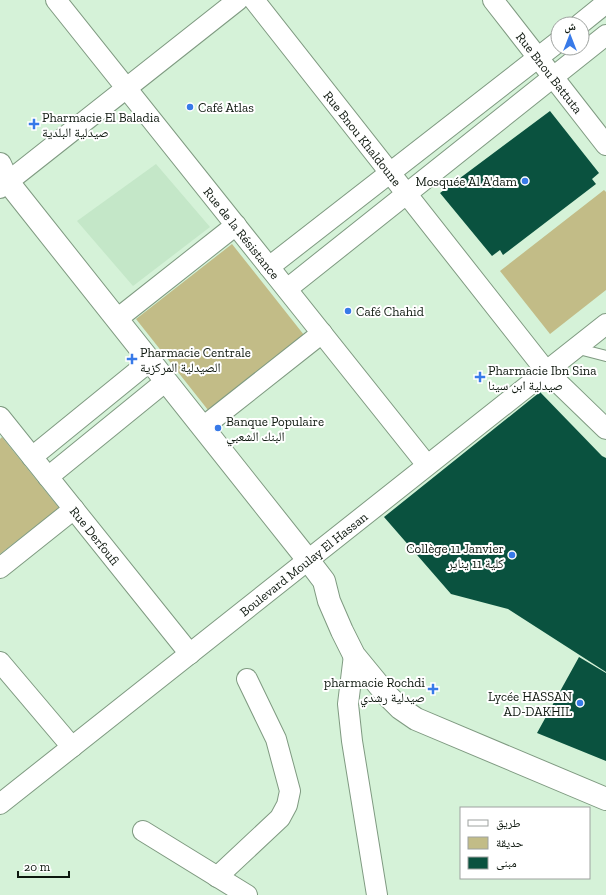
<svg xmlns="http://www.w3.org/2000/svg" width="606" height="895" viewBox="0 0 606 895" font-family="'Zilla Slab','Noto Naskh Arabic',serif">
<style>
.built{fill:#c4e7c8}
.green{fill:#c2bc87}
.building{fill:#0a523f}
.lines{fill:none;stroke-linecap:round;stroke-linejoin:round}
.service-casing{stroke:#7f9a81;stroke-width:12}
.minor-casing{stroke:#7f9a81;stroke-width:22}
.secondary-casing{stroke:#7f9a81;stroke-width:24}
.service{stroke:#fff;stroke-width:10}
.minor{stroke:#fff;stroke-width:20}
.secondary{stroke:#fff;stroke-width:22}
.poi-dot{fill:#387ae8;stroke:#fff;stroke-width:1.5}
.labels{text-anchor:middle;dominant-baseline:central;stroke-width:4;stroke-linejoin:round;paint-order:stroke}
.street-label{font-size:13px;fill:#0d170e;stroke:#fff}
.poi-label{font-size:13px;fill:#0d170e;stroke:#fff;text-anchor:start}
</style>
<rect width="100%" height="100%" fill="#d5f2d8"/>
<!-- built -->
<path class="built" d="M156,164L210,227L133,286L77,221Z"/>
<!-- green -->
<path class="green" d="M604,190L606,192V290L550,334L500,271Z
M232,244L304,335L208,410L136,319Z
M2,437L59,508L0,554V439Z"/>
<!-- building -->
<path class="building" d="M550,111L599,173L592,179L596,184L503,255L500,250L492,256L440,193Z
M540,392L602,456L606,458V672L508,609L451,594L384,517Z
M579,657L606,673V761L537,733Z"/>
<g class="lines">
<!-- service casing -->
<g class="service-casing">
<path id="service" d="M575,348L606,356"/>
</g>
<!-- minor casing -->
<g class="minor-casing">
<g id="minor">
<path id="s1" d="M56,0L427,465"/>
<path id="s2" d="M254,0L546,371L606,429"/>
<path id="s3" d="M493,0L606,145"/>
<path d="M580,24L606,3"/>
<path d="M0,188L238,0"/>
<path d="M269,267L558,42"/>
<path d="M287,289L606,35"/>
<path d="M117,319L236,225"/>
<path id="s4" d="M0,417L190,654"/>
<path d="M203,427L322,333"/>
<path d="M32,457L150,361"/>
<path d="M48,477L166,381"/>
<path d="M0,568L74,509"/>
<path d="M354,655L348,704L352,741L377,895"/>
<path d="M0,662L72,747"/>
<path id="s5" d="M0,804L606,324"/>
<path d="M143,831L247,895"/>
<path d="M217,877L280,818L287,805L290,791L276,739L247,679"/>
</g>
</g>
<!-- secondary casing -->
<g class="secondary-casing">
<path id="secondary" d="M0,164L8,182L308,560L324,581L329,601L342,631L354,655L386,694L400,708L416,719L606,799"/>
</g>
<!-- service -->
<use href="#service" class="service"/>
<!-- minor -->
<use href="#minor" class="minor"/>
<!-- secondary -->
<use href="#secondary" class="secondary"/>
</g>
<!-- markers -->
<g class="poi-dot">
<circle cx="190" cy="107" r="4"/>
<path d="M32 118h4v4h4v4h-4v4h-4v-4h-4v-4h4z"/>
<circle cx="525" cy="181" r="4"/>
<circle cx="348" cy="311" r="4"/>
<path d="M130 353h4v4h4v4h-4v4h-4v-4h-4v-4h4z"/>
<path d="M478 371h4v4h4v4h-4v4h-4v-4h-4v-4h4z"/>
<circle cx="218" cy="428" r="4"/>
<circle cx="512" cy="555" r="4"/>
<path d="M431 683h4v4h4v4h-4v4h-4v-4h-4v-4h4z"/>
<circle cx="580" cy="703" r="4"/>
</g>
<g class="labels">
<!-- street labels -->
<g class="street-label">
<text stroke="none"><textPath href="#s3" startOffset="92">Rue Bnou Battuta</textPath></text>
<text stroke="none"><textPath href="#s2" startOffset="176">Rue Bnou Khaldoune</textPath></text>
<text stroke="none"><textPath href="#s1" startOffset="298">Rue de la Résistance</textPath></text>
<text stroke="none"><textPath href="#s4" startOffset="152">Rue Derfoufi</textPath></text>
<text stroke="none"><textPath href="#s5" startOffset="387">Boulevard Moulay El Hassan</textPath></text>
</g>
<!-- poi labels -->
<g class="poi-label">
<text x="198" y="107">Café Atlas</text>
<text x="42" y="117">Pharmacie El Baladia<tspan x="42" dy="15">صيدلية البلدية</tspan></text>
<text x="517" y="181" text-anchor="end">Mosquée Al A'dam</text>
<text x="356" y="311">Café Chahid</text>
<text x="140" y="352">Pharmacie Centrale<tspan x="140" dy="15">الصيدلية المركزية</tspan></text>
<text x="488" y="370">Pharmacie Ibn Sina<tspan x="488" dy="15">صيدلية ابن سينا</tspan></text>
<text x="226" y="421">Banque Populaire<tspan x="226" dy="15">البنك الشعبي</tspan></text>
<text x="504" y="548" text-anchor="end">Collège 11 Janvier<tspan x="504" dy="15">كلية 11 يناير</tspan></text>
<text x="425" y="682" text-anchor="end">pharmacie Rochdi<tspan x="425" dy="15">صيدلية رشدي</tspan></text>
<text x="572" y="696" text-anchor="end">Lycée HASSAN<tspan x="572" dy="15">AD-DAKHIL</tspan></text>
</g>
</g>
<!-- legend -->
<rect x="460" y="807" width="130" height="72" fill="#ffffff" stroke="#9ea29f"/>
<rect x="468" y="820" width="20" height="6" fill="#ffffff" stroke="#9ea29f"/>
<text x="496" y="827" font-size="12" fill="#0d170e">طريق</text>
<rect x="468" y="837" width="20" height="12" fill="#c2bc87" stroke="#9ea29f"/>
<text x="496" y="847" font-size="12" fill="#0d170e">حديقة</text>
<rect x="468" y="857" width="20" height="12" fill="#0a523f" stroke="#9ea29f"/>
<text x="496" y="867" font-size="12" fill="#0d170e">مبنى</text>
<!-- north arrow -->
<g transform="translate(570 36)"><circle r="19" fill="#ffffff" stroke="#9ea29f"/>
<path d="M0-3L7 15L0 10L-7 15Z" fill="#387ae8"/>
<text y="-6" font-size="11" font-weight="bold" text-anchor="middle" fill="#0d170e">ش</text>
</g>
<!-- scale -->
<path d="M18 871v6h51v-6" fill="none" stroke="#0d170e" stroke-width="2"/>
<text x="24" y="871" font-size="12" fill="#0d170e" stroke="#ffffff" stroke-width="3" paint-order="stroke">20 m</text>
</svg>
